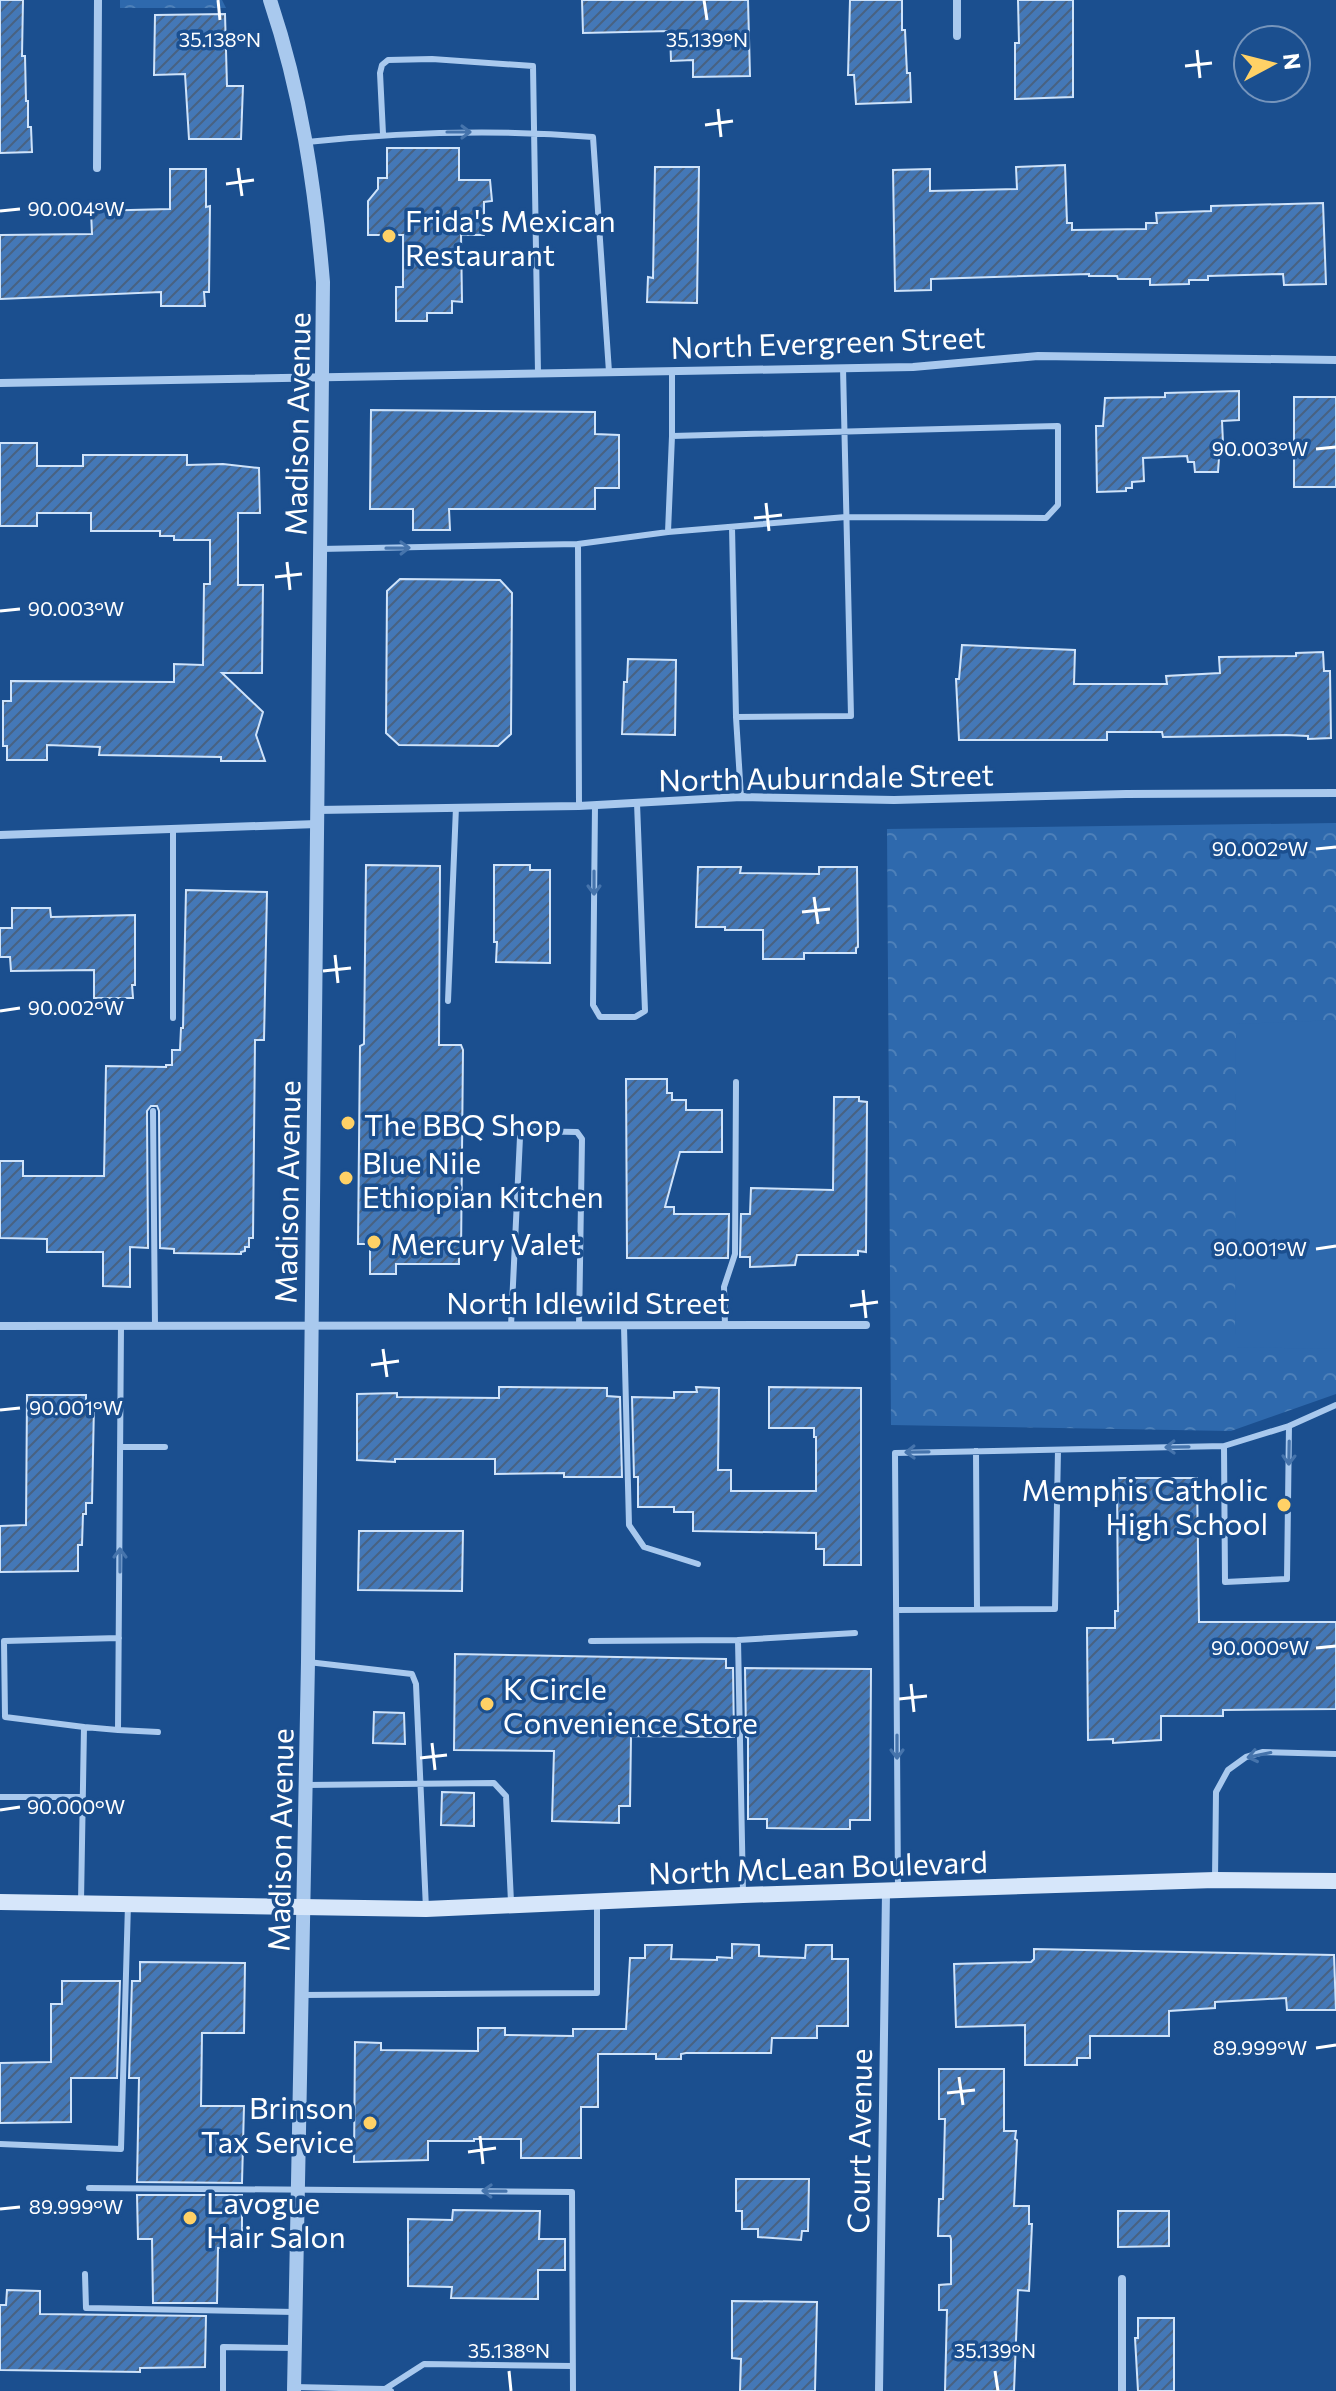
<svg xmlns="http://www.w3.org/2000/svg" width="1336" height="2391" viewBox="0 0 1336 2391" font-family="Commissioner,sans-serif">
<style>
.forest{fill:url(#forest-crowns)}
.pitch{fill:#2e69ad}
.building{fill:url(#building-hatch);stroke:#cfe3fa;stroke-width:2}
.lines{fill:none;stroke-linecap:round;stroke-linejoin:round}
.service{stroke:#a9c9ee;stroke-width:6}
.minor{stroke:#a9c9ee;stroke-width:8}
.tertiary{stroke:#a9c9ee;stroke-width:14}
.secondary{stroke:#d6e6fa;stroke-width:16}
.oneway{stroke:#4674ac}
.ticks{fill:none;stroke:#fff;stroke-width:3}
.poi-dot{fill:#ffd166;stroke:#1b4f8f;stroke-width:3}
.labels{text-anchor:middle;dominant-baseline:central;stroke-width:7;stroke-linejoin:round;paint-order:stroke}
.poi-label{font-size:30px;fill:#fff;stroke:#1b4f8f;text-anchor:start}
.street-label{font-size:30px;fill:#fff;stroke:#1b4f8f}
.ticks-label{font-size:20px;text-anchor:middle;fill:#fff;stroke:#1b4f8f;stroke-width:7;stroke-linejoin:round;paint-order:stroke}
</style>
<defs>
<pattern id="forest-crowns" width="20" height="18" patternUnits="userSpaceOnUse" patternTransform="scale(2)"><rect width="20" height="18" fill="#2e69ad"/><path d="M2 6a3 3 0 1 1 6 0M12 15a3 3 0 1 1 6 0" fill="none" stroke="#4d80b9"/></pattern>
<pattern id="building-hatch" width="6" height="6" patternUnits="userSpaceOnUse" patternTransform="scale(2)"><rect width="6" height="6" fill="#4478b7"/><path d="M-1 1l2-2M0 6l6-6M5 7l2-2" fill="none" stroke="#486282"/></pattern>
</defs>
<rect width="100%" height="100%" fill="#1b4f8f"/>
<!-- forest -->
<path class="forest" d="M120,0H222L226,8H120Z
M1336,823V1394L1231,1431L891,1425L887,829Z"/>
<!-- pitch -->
<path class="pitch" d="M1336,1020V1349L1235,1347L1236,1024Z"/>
<!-- building -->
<path class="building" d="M0,0H23L22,56H25L26,101H28V127H31L32,152L0,153Z
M582,0H748L750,76L693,77V60L671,61L670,31L583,33Z
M850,0H902V30H905L907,73H910L911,102L856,104L854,75H848Z
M1018,0H1073V97L1015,99V43H1019Z
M225,14L227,86H243L241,139H189L185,74L154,75L155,15Z
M387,148H459V180H490L492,201L484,202V235H461L462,302L452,301V313H427V321H396V287H403V235H368V201L378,189V178H387Z
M1065,165L1067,223H1072V230L1146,229V223H1157L1156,213L1211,211V206L1323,203L1326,284L1284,285L1283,274L1208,276V280H1189V284L1150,285V279H1118L1117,276H1089V274L931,279V290L895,291L893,170L930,169V191L1017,189L1016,167Z
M655,167H699L697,303L647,302L648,277L653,278Z
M170,169H206V207L210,206L209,292H204L205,306H161V292L0,299V235L92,234L91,211L170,209Z
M1239,391V420L1222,421L1223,443L1220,444L1218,472H1195L1194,462H1188L1187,456L1143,458L1144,481L1132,482V488H1126V491L1097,492L1096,426H1103L1105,398L1165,397V393Z
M1294,397H1336V487H1294Z
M371,410L595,412V434L619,435V488H595V509H449L450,530H413V509H370Z
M0,443H37V466H83V455H187V465L223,464L259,468L260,513H238V585H263L262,673H222L263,712L256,735L265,761H221V757L99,755L100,747L47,745V760H7V746H3V701H11V681L174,682V664L203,665L204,584H210V540H174V536H160V531H91V513H37V526H0Z
M400,579L500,580L512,593L511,734L498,746L399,745L386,733L387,591Z
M962,645L1075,650L1074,684H1167L1166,676L1220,673L1219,657L1296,656V653L1323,652L1324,671H1330L1331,738L1308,739V736L1286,735L1163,737L1162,732H1107V740H959L956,679H959Z
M628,659L676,660L675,735L622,734L624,682H627Z
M366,865L440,866L439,1045H461L463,1050L461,1254H459V1264H396V1274H370V1244H358L360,1046L364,1044Z
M494,865H530V870H550V963L496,962L497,942H494Z
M698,867H741L740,873L819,874V867H857L858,947L856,948V953H804V959H763V930H725V927H696Z
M186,890L267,892L264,1040H255L253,1238H249V1247H245V1251L241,1252V1254L174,1253V1249L160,1248L159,1111L157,1106H151L147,1111L148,1248L130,1247V1287L103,1286V1252H47V1239L0,1238V1161H23V1176H104L106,1066L166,1067V1065H172V1050H180L181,1028H183Z
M12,908H50L51,917L135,915V985H132L133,998H94V970L11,971L10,957H0V928H12Z
M626,1079H667V1093H672V1100H686V1110H722V1152H680L665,1207H674V1214H729L728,1258H627Z
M834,1097H859V1101L867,1102L866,1252L858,1251V1255H797L795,1265L750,1267V1257H740L741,1214H750L751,1188L833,1190Z
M499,1387L607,1388V1396L620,1397L622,1477H564V1473L495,1474V1459H395V1462L357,1460V1394L397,1393V1397L499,1398Z
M696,1387L719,1388L718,1470H731V1491H816V1437H814V1428H769V1387L861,1388V1565H824V1549H816V1533L693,1531V1512H674V1507H638V1477H634L632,1397L674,1398V1392H697Z
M27,1395H86V1405H94L92,1503H86V1514H83L82,1545H78V1571L0,1572V1526L26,1525Z
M1117,1478H1197L1199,1622H1336V1709L1223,1710V1716H1161V1740L1113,1743V1739L1088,1740L1087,1628H1115V1611H1118Z
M359,1531H463L462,1591L358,1590Z
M455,1654L726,1659V1668H733L734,1737L631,1736L630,1806H619V1823L552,1821L554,1751L454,1750Z
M745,1668L871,1669L870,1820H850V1829H823L767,1828V1819H748V1738L746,1737Z
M374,1712L404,1713L405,1744L373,1743Z
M442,1792L474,1793V1826L441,1825Z
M732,1944L759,1945V1956L805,1958L806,1945H832V1959H848V2026H817V2038H772L771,2053H686L681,2054V2059H656V2054H598V2107H581V2158H521V2139H474V2141H428V2160L354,2162L355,2042L381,2043V2050L478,2051V2028H505V2035L573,2036V2029H626L630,1958H645V1945H672L671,1959L717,1960V1957L732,1958Z
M1034,1949L1334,1955L1336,2010H1287L1286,1998L1215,2002V2008L1169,2011V2036H1090V2058H1077V2065H1025V2025L956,2027L954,1964L1031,1962L1034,1959Z
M140,1962L245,1963L244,2033H202L201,2106H244L242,2183L137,2182L139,2078H129L132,1981H140Z
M62,1981H120L117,2078H71V2122L0,2123V2063L51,2062V2004H62Z
M939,2069H1004V2131H1016L1015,2139L1017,2140L1014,2206H1029V2224H1032L1029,2291L1018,2290L1014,2391H945L947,2310H939V2285L951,2284V2239L950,2236H938L939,2199H943L945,2119H939Z
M736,2179H809L808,2231H802L801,2240L758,2237V2229H742V2211H736Z
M137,2195H242V2248H218L217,2303H153L152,2239H138Z
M453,2210L540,2211L539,2239H565V2270H538V2299L451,2298L452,2287L408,2286V2219L452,2220Z
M1118,2211H1169V2246L1118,2247Z
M7,2290L40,2291V2314L206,2316L205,2367L140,2368V2372L0,2370V2305H6Z
M732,2301L817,2302L815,2391H740L741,2359L732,2358Z
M1138,2318H1174V2391H1138L1135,2338H1138Z"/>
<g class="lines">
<!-- service -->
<path class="service" d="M383,134L380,73L382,65L388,60L432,59L533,66L538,373
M307,142C403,132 497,129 593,137L609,372
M732,527L736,717
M668,532L846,517L1046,518L1058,505V426L672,436V371
M320,549L578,544
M741,797L736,717L851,716L843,368
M595,805L593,1005L600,1017H635L645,1011L637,803
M579,806L578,544L668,532L672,436
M173,829V1018
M448,1001L456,807
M153,1111L155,1326
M511,1326L520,1137L525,1131L577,1132L582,1139L579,1326
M624,1326L629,1525L644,1547L698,1564
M725,1326L724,1287L735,1254L736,1082
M1224,1446L1289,1426
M120,1447H165
M976,1451L977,1609
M896,1610L1055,1609L1058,1450
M591,1641L738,1640
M308,1662L412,1674L416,1684L426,1909
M84,1727L5,1717L4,1641L119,1638
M118,1730L158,1732
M306,1785L494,1783L506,1796L511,1902
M0,1797H82
M1215,1879L1216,1792L1228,1770L1246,1757L1263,1752L1336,1754
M898,1889L895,1453L1224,1446L1225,1582L1287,1579L1289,1426L1336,1405
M743,1892L738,1640L855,1633
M81,1902L84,1727L118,1730L121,1326
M302,1995L597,1993V1905
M0,2144L121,2149L128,1904
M89,2188L572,2192L573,2391
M85,2274L86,2308L295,2312
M294,2387L385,2389L391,2391
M385,2389L424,2364L572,2366
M223,2391V2347L294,2348"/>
<!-- minor -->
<path class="minor" d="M957,0V36
M97,168L98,0
M0,383L913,367L1038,356L1336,360
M317,810L579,806L741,797L894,800L1126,794L1336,793
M0,835L317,824
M0,1326L866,1325
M1122,2279V2391
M879,2391L886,1892"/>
<!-- tertiary -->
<path class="tertiary" d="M270,0C301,92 315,186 323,282L308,1662L294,2391"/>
<!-- secondary -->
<path class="secondary" d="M0,1902L426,1909L743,1895L1215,1880L1336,1881"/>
</g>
<!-- one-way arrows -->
<defs><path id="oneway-shaft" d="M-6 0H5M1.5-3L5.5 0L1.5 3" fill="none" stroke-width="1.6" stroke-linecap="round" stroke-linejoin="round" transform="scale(2)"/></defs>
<g class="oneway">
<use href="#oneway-shaft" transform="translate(459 132)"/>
<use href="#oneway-shaft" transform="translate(398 548) rotate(-1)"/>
<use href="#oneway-shaft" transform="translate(594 883) rotate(90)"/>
<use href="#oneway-shaft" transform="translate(1177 1447) rotate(179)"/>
<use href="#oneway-shaft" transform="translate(917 1452) rotate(179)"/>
<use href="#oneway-shaft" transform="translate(1289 1453) rotate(91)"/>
<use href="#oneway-shaft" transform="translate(120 1560) rotate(-90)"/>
<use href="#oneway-shaft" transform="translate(897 1747) rotate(90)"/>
<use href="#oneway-shaft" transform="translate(1259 1755) rotate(168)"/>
<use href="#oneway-shaft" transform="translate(494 2191) rotate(-179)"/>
</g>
<!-- ticks -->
<path class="ticks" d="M218,0L220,20M704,0L707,20M1197,50L1200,78M1185,66L1212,63M718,109L721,137M705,125L733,121M238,168L242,196M226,184L254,180M0,211L20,209M1316,449L1336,447M766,503L769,531M754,518L782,515M287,562L290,590M275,577L302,574M0,611L20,609M1316,849L1336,847M814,897L818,924M802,912L830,909M335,955L338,983M323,971L351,968M0,1011L20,1008M1316,1249L1336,1246M863,1290L866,1318M850,1306L878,1302M383,1349L387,1377M371,1365L399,1361M0,1410L20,1408M1316,1648L1336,1646M911,1684L914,1712M899,1699L927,1696M432,1743L435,1770M420,1758L447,1755M0,1810L20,1807M1316,2048L1336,2045M959,2077L963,2105M947,2093L975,2090M480,2136L483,2164M468,2152L496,2148M0,2209L20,2207M509,2371L511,2391M995,2371L998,2391"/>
<!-- markers -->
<g class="poi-dot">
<circle cx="389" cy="236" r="8"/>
<circle cx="348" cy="1123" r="8"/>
<circle cx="346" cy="1178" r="8"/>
<circle cx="374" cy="1242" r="8"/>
<circle cx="1284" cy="1505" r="8"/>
<circle cx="487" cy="1704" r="8"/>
<circle cx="370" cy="2123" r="8"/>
<circle cx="190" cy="2218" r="8"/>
</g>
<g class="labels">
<!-- poi labels -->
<g class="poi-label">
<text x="405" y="219">Frida's Mexican<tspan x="405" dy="34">Restaurant</tspan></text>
<text x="364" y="1123">The BBQ Shop</text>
<text x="362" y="1161">Blue Nile<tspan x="362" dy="34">Ethiopian Kitchen</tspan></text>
<text x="390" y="1242">Mercury Valet</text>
<text x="1268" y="1488" text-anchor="end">Memphis Catholic<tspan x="1268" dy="34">High School</tspan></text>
<text x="503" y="1687">K Circle<tspan x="503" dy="34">Convenience Store</tspan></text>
<text x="354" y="2106" text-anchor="end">Brinson<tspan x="354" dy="34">Tax Service</tspan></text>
<text x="206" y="2201">Lavogue<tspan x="206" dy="34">Hair Salon</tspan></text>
</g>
<!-- street labels -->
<g class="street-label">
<text transform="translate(828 341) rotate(-2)">North Evergreen Street</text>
<text transform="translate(296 424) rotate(-89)">Madison Avenue</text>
<text transform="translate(826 776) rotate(-1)">North Auburndale Street</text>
<text transform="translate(286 1192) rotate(-89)">Madison Avenue</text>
<text x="588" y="1301">North Idlewild Street</text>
<text transform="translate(279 1840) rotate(-89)">Madison Avenue</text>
<text transform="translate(818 1866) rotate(-2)">North McLean Boulevard</text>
<text transform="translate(858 2141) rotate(-89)">Court Avenue</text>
</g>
</g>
<g class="ticks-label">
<text x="220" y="47">35.138°N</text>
<text x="707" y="47">35.139°N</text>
<text x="76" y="216">90.004°W</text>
<text x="1260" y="456">90.003°W</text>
<text x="76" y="616">90.003°W</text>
<text x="1260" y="856">90.002°W</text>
<text x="76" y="1015">90.002°W</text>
<text x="1260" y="1256">90.001°W</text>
<text x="76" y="1415">90.001°W</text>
<text x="1260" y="1655">90.000°W</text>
<text x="76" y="1814">90.000°W</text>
<text x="1260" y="2055">89.999°W</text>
<text x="76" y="2214">89.999°W</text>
<text x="509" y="2358">35.138°N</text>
<text x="995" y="2358">35.139°N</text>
</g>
<!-- north arrow -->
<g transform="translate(1272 64) rotate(83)"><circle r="38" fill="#1b4f8f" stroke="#7695bc" stroke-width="2"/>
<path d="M0-6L14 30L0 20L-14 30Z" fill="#ffd166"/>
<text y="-12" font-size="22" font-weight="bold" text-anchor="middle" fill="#ffffff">N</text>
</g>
</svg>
